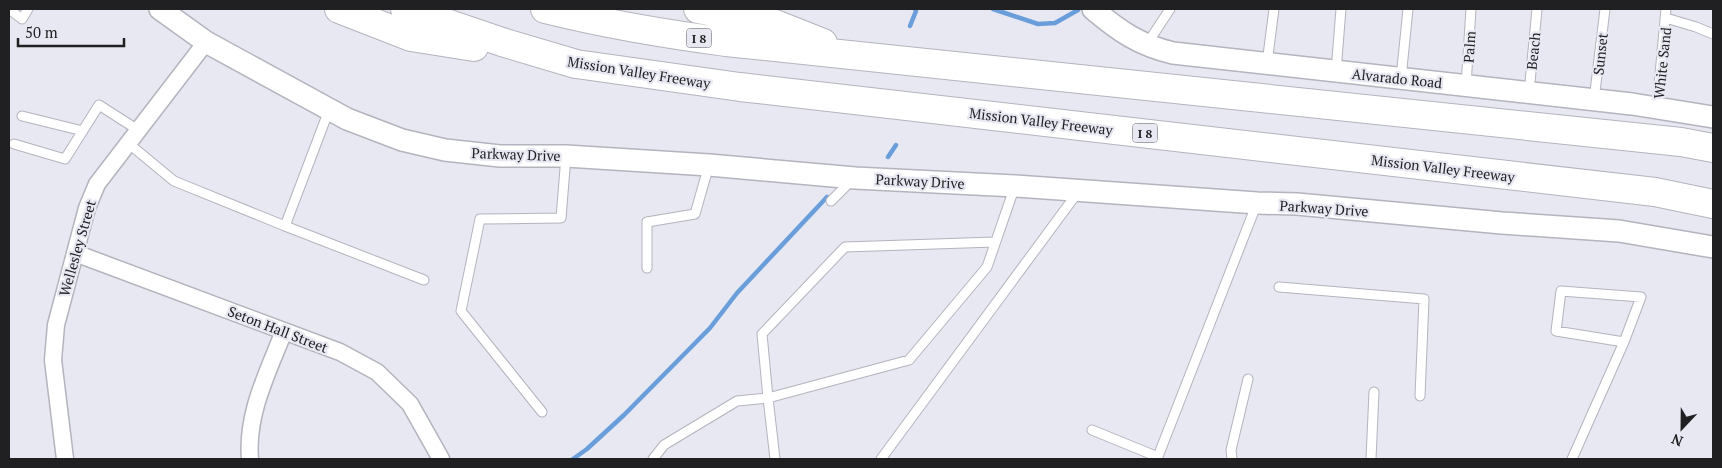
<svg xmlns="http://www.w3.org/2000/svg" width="1722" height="468" viewBox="0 0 1722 468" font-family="'PT Serif',serif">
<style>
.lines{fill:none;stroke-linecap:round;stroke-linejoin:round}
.stream{stroke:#6a9edb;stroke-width:4.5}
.service-casing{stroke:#b3b4bd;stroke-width:11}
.minor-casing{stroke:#b3b4bd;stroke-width:19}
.tertiary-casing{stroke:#b3b4bd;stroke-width:24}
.motorway-casing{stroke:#b3b4bd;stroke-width:30}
.service{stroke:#fff;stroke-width:9}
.minor{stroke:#fff;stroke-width:16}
.tertiary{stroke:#fff;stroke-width:21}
.motorway{stroke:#fff;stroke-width:28}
.labels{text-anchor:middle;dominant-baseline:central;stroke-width:4.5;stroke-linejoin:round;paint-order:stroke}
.shield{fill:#e7e8f2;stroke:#5c5c61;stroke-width:1}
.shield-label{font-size:12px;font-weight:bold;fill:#202023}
.street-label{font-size:14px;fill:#202023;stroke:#e7e8f2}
</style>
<rect width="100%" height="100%" fill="#e7e8f2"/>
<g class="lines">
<!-- stream -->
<path class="stream" d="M993,9L1038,24L1055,23L1078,10
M910,26L916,11L915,9
M888,157L896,145
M573,459L587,449L624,415L710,328L737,293L827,197"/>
<!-- service casing -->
<g class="service-casing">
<path id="service" d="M9,9L22,19L28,9
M1666,18L1696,27L1713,34
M1147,44L1170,9
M1267,63L1274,9
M1336,71L1341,9
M1401,78L1408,9
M1466,85L1471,9
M1529,93L1537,9
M1594,100L1605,9
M1657,107L1666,9
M329,110L285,226L424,280
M22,116L83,131
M128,143L174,181L285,226
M14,144L65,159L99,105L138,130
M831,201L852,180
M647,268V222L695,214L709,165
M1279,287L1424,299L1420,396
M542,412L461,311L480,219L561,218L566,156
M1092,430L1158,457
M653,459L664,445L737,401L768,398L762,334L845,247L995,242
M775,459L768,398L909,360L987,267L1015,186
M881,459L1078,192
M1157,459L1257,203
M1232,459L1231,450L1248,379
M1371,459L1374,392
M1572,459L1624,342L1641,297L1561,291L1556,331L1624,342"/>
</g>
<!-- minor casing -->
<g class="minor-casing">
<path id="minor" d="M75,253L340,352L377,372L410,404L441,459
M65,459L53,360L56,325L87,208L97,184L206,42
M250,459C246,414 268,372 284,331"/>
</g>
<!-- tertiary casing -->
<g class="tertiary-casing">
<path id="tertiary" d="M160,9L206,42L347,119L402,140L445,150L500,156H566L709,165L855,178L1015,186L1257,203L1297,204L1502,223L1619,231L1713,247
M1093,9C1119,31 1139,45 1173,53L1632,104L1713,117"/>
</g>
<!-- motorway casing -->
<g class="motorway-casing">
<path id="motorway" d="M339,9L411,37L474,47
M405,9L502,42L576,64L740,87L1655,192L1713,204
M545,9C605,24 665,34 726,42L1681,142L1713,148
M698,9L775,24L823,43"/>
</g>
<!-- service -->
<use href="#service" class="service"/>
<!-- minor -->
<use href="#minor" class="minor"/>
<!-- tertiary -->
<use href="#tertiary" class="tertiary"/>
<!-- motorway -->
<use href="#motorway" class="motorway"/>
</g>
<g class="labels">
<!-- shield labels -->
<g class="shield">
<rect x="686.5" y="28.5" width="25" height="19" rx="4"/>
<rect x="1132.5" y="123.5" width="25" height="19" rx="4"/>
</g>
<g class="shield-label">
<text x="699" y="38">I 8</text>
<text x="1145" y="133">I 8</text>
</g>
<!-- street labels -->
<g class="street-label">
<text transform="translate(1469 47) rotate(-86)">Palm</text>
<text transform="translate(1533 51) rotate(-84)">Beach</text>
<text transform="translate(1600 54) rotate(-84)">Sunset</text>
<text transform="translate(1662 63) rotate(-84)">White Sand</text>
<text transform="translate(639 72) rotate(9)">Mission Valley Freeway</text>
<text transform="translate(1397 78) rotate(6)">Alvarado Road</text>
<text transform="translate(1041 121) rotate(7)">Mission Valley Freeway</text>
<text transform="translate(516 154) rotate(2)">Parkway Drive</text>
<text transform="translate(1443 168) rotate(7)">Mission Valley Freeway</text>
<text transform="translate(920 181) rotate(3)">Parkway Drive</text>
<text transform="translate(1324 208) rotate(4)">Parkway Drive</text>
<text transform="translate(77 248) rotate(-74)">Wellesley Street</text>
<text transform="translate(278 329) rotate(21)">Seton Hall Street</text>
</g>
</g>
<!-- border -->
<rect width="1722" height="468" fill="none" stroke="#202023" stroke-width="20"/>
<!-- north arrow -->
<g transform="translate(1682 428) rotate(202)" stroke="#e7e8f2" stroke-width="4" paint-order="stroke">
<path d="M0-4L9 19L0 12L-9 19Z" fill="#202023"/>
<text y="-8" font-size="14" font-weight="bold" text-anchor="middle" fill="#202023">N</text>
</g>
<!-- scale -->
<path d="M18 38v8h106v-8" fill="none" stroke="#202023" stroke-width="2.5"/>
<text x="25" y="38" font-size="15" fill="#202023" stroke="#e7e8f2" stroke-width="4" paint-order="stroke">50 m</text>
</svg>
